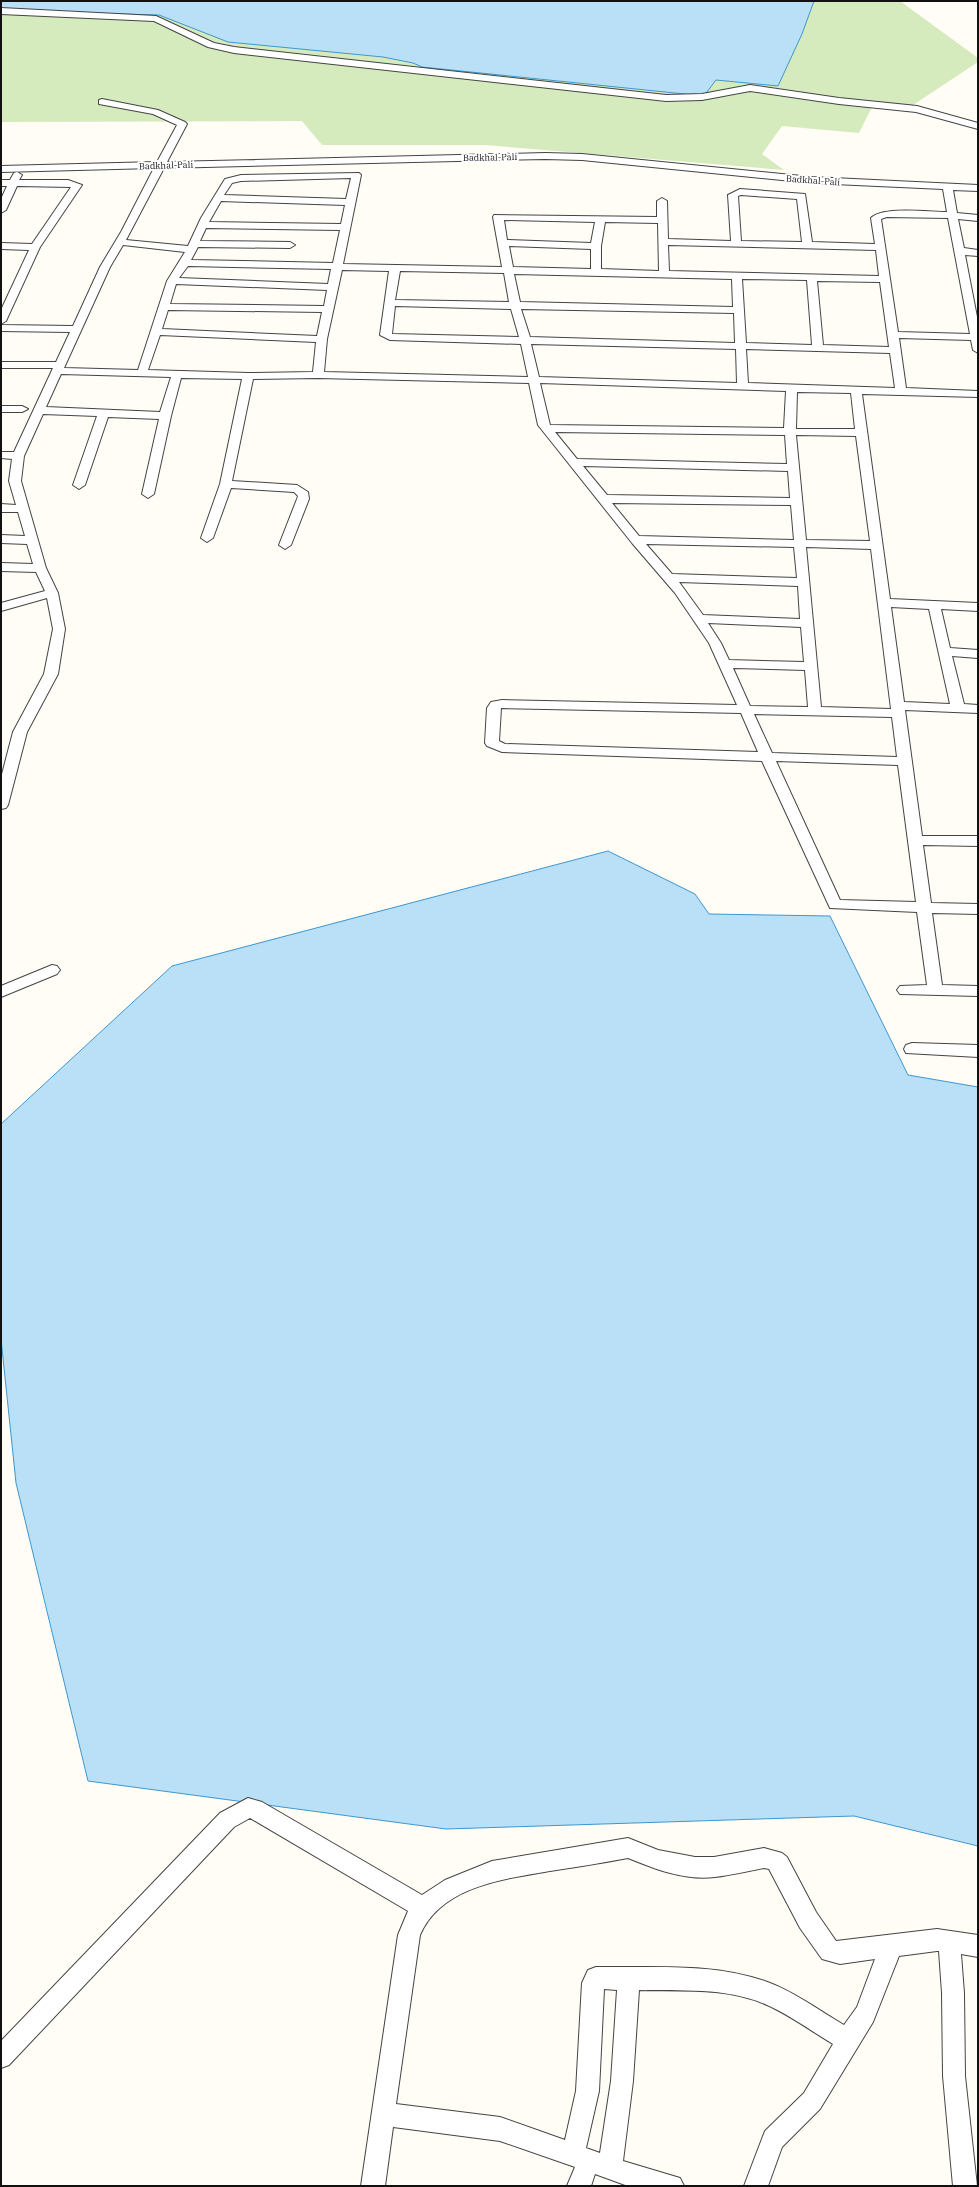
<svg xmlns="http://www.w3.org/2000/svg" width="979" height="2187" viewBox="0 0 979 2187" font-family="'IBM Plex Serif',serif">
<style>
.green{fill:#d5ebbd}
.water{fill:#b9e0f7;stroke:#3f96cf}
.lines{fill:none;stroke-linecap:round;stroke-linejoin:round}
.minor-casing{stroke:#444;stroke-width:2}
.minor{fill:#fff;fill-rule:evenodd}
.labels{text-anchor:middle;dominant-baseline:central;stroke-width:4;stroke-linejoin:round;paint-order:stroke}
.far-street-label{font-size:9px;fill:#111;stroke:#fff}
</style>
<rect width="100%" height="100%" fill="#fffdf5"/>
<!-- green -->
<path class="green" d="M1,1H900L978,58V62L913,105H873L859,133L782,126L762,154L784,170L485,145H322L302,121L1,122Z"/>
<!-- water -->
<path class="water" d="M1,1H814L802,34L778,86L716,80L704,96L422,67L413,63L383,57L228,42L159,15L84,13L1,9Z
M608,851L695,894L709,914L830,916L908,1075L978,1087V1846L854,1816L446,1829L88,1781L16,1483L1,1339V1124L172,966Z"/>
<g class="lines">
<!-- minor casing -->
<g class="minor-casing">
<path id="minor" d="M1,8L156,16L214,43L234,47L666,95L702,94L750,85L839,98L917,106L978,123V129L916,112L839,104L750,91L702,100L666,101L234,53L208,47L154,21L1,14Z
M102,99L158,110L185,122L187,124L167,162L545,153L582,154L812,177L978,185V191L953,190L957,213L978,215V221L958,219L964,248L978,250V256L965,255L978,322V353L973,350L971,340L899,338L906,388L978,391V397L862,394L890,599L978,603V611L941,609L950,648L978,650V658L952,656L964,704L978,705V713L905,710L922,836H978V846L923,845L931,903L978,904V914L932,913L942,985L978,986V996L900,994L897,990L900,986L927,985L917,912L830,908L762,761L502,752L487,746L485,743L487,708L491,702L502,700L737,705L709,643L675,593L632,543L538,425L529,383L318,378L253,379L232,481L297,485L308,492L309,499L291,545L285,549L279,545L297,499L298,496L294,492L231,488L213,538L207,542L201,538L220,484L242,379L181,378L171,416L154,494L148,498L142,494L159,419L108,417L85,485L79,489L73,485L97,416L43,414L24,456L21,481L46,568L58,593L65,629L58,674L27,732L8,805L6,808L1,809V778L13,732L44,674L53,629L47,598L1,611V603L45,591L36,572L1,571V563L33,564L27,544L1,543V535L25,536L18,512H1V504L16,505L9,481L12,459L1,458V452H14L53,368H1V362H56L70,332L1,331V325L73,326L100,267L121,232L154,168L1,172V166L157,162L177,125L153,114L99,104V100ZM545,159L582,160L812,183L943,189L947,212C930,212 882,206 871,218L875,244L812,242L805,194L740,189L728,195L731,241L668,239L667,201L662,198L657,201V217L494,215L493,217L502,267L343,264L361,175L359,173L241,175L225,179L201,218L188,246L126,240L164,168ZM351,178L346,199L224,195L232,183L241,181ZM741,195L797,199L802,242L741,241L738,196ZM221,201L345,205L341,224L209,222ZM887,217L948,218L970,334L898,332L881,219ZM504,220L595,222L591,243L507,240ZM605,222L658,223L659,271L601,269V246ZM206,228L340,230L333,263L191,260L198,247L290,248L295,245L290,242L200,241ZM123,245L185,252L167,281L138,370L64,368L110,267ZM668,245L876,250L879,276L669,271ZM509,246L591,249V269L513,267ZM188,266L331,269L328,284L179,278ZM342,270L389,271L380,335L390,340L521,344L528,377L324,372L327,339ZM400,271L504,273L509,302L395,300ZM514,274L732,279L733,307L520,302ZM742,279L807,280L812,345L746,343ZM817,281L880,282L889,347L823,345ZM176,284L327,290L324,306L170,304ZM395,306L511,309L519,337L392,334ZM521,309L734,313L735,343L530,337ZM168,310L322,312L317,336L162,329ZM160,335L316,342L313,372L248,373L148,370ZM531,344L736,349L737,383L539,377ZM746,349L890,353L895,388L748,383ZM61,374L171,377L160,412L46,407ZM540,383L786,391L784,428L550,425ZM797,392L851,393L855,429H796ZM555,432L785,435L787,464L577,459ZM796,435L856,436L870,541L806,540ZM583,466L788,471L790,498L607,495ZM612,503L791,505L794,540L639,536ZM646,544L794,547L797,578L672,574ZM806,547L871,549L891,709L821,707ZM679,582L798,586L800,619L703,615ZM891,607L929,609L950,704L904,702ZM708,623L801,627L804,662L729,660L721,643ZM733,668L805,670L808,707L750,706ZM501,708L741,713L758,752L505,744L499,741ZM754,714L892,717L897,757L772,753ZM776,761L898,765L916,902L840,900Z
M17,172L22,175L19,180H68L82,185L40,247L6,321L1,324V310L29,250L1,249V243L32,244L71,187L17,186L6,210L1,213V199L7,186H1V180H10L14,173Z
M1,406H22L28,409L22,412H1Z
M52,965L57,966L60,970L57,974L1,997V986Z
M912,1043L978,1045V1057L906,1053L904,1049L906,1045Z
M248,1798L262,1802L422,1895L445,1880L492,1861L628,1838L658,1850L695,1857H714L764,1848L782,1853L787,1857L816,1912L836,1941L937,1929L978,1935V1957L961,1954L964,1993L965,2076L977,2186H953L943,2076L942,1993L939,1951H937L899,1956L873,2022L820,2109L782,2147L768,2186H744L765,2131L804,2093L833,2044C811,2031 790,2015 767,2005C727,1987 681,1991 639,1990L633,2081L623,2161L680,2178L684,2186H628L595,2174L591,2186H567L575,2167L500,2141L393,2127L385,2186H361L398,1935L408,1911L250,1818L234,1827L9,2065L1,2068V2041L220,1813ZM628,1858C655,1869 685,1881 715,1877C731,1875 748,1871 764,1868L769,1869L800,1928L822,1959L840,1964L875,1959L857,2007L844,2025C820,2011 796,1993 770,1983C716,1962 653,1968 596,1967L588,1970L582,1983L576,2091L565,2140L500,2117L396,2104L420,1935C441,1886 504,1879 550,1871C576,1867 602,1863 628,1858ZM604,1989L617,1990L611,2081L600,2153L586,2148L599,2091Z"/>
</g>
<!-- minor -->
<use href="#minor" class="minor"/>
</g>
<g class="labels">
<!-- far-street labels -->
<g class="far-street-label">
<text transform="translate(490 157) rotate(-1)">Badkhal-Pali</text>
<text transform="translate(166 165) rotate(-2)">Badkhal-Pali</text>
<text transform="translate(813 180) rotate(4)">Badkhal-Pali</text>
</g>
</g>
<!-- border -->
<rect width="979" height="2187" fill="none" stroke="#111111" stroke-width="4"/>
</svg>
